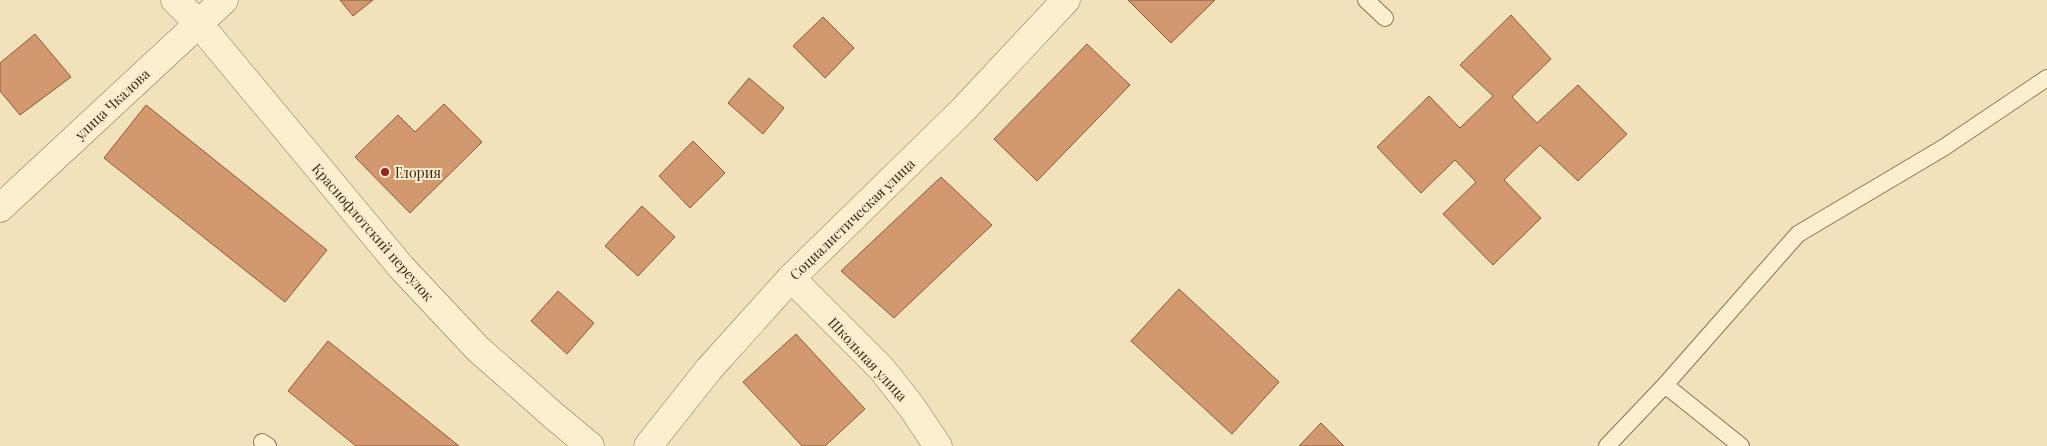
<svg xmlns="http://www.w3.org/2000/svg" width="2047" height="446" viewBox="0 0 2047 446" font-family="'Playfair Display',serif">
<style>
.building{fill:#d3996e;stroke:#8b5938}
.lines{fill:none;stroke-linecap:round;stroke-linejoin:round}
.service-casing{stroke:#8a7154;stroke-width:18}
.minor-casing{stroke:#8a7154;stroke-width:29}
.service{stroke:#fcefcf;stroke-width:16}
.minor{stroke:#fcefcf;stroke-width:28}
.poi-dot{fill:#9e1f1f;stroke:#f8eccc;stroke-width:2}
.labels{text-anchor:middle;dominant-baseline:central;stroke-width:4;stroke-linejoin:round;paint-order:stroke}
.street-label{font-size:14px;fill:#38291a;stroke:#f8eccc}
.poi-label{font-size:14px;fill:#38291a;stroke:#f8eccc;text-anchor:start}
</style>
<rect width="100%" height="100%" fill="#f1e2bb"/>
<!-- building -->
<path class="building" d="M340,0H373L353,16Z
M1128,0H1215L1171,43Z
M1511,15L1551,59L1512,97L1537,123L1578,85L1627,134L1578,181L1540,145L1504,180L1541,218L1493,265L1443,214L1476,182L1455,160L1421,193L1377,147L1429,96L1460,128L1493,96L1460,65Z
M823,17L854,48L825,78L793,46Z
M35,34L71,77L20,115L0,91V63Z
M1087,44L1130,85L1037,181L994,139Z
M749,78L784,108L763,134L728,103Z
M444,104L482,142L410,213L355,157L398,115L415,132Z
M146,105L327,250L285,302L104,158Z
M693,141L725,173L690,208L659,176Z
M941,177L992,225L894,318L841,271Z
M642,206L675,237L638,276L605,246Z
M1179,289L1279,382L1232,434L1131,341Z
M558,291L594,323L567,354L531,321Z
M796,334L865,409L825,446H802L743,382Z
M328,341L459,446H356L288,391Z
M1321,423L1344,446H1299Z"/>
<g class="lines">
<!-- service casing -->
<g class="service-casing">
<path id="service" d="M1366,0L1385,18
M1665,385L1741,446
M262,442L268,446
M1607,446L1665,385L1798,234L1943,148L2047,78"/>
</g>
<!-- minor casing -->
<g class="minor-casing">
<path id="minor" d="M175,0L199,24L401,267L478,349L554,416L590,446
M0,208L224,0
M791,278L881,368L911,406L938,446
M648,446L709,369L791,278L963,110L1066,0"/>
</g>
<!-- service -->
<use href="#service" class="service"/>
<!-- minor -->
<use href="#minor" class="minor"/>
</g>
<!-- markers -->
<circle class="poi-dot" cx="385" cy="172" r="5"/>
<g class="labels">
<!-- street labels -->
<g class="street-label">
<text transform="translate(112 104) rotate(-43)">улица Чкалова</text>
<text transform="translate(852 219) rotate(-44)">Социалистическая улица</text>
<text transform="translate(373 232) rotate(49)">Краснофлотский переулок</text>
<text transform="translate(868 359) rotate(47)">Школьная улица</text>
</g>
<!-- poi labels -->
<g class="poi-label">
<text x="395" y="172">Глория</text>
</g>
</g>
</svg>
